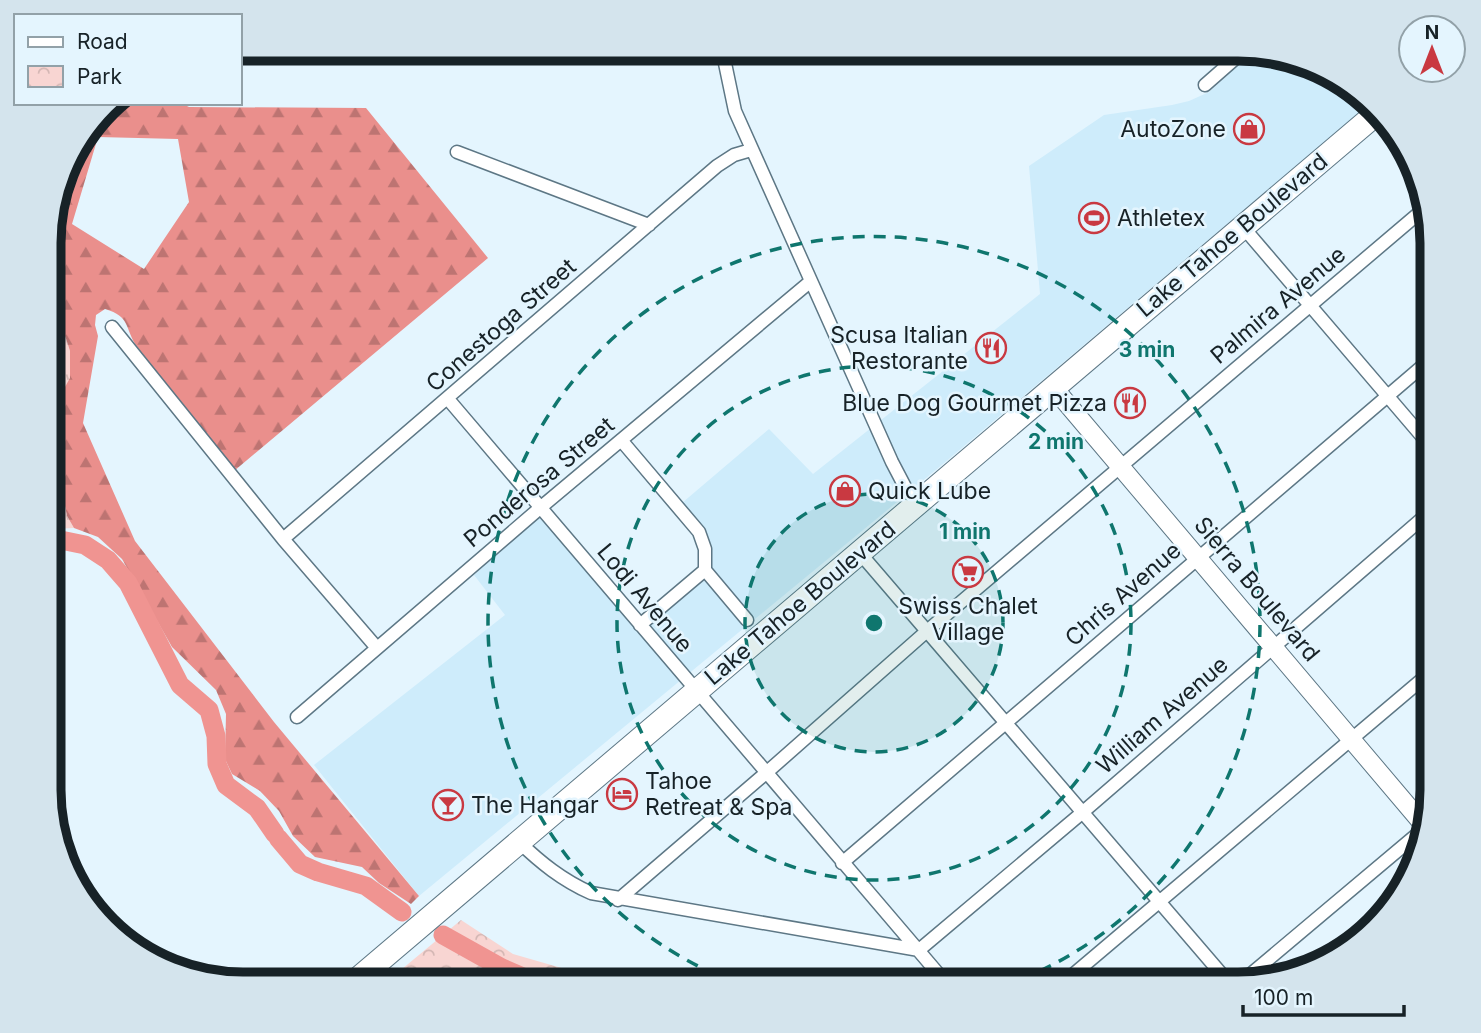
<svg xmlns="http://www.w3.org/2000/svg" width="1481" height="1033" viewBox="0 0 1481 1033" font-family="Inter,sans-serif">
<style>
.built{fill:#ceecfb}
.grass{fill:url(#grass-tufts)}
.forest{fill:url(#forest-firs);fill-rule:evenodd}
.park{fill:url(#park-crowns)}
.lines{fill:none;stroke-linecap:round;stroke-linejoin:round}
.river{stroke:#f09491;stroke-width:19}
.street-casing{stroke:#5d7785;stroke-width:15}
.secondary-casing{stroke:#5d7785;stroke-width:20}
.highway-casing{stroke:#5d7785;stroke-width:25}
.street{stroke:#fff;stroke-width:12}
.secondary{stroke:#fff;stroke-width:18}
.highway{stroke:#fff;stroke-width:23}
.ring{fill:none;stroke:#0f766e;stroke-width:3.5;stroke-dasharray:12 9}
.labels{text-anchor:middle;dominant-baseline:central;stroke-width:5;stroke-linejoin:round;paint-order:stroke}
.poi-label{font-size:23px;fill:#172227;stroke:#e4f5fe;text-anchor:start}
.street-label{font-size:23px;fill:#172227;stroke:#e4f5fe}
.rim{fill:none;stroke:#172227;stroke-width:9}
.centre{fill:#0f766e;stroke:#e4f5fe;stroke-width:3.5}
.ring-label{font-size:21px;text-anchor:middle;font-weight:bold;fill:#0f766e;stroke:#e4f5fe;stroke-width:5;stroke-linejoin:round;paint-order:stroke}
</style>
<defs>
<pattern id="grass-tufts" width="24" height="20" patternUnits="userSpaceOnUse" patternTransform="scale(1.75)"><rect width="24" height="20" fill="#f8d5d2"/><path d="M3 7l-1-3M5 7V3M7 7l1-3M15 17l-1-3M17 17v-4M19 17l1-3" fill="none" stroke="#d4b7b4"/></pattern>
<pattern id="forest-firs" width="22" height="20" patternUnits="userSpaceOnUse" patternTransform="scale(1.75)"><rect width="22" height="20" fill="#ea8f8c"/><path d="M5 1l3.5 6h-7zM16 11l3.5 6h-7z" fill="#bd7472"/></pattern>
<pattern id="park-crowns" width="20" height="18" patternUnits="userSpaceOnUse" patternTransform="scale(1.75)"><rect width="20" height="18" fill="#f8d5d2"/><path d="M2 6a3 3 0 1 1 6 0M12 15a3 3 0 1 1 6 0" fill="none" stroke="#d4b7b4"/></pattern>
</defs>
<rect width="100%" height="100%" fill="#e4f5fe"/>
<!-- built -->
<path class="built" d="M1254,51L1356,89L1369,104L937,469L419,896L314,765L505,615L474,575L540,512L638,631L709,569L682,503L769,429L813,474L1040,294L1029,166L1104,115L1172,105L1189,101L1209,92Z"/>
<!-- grass -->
<path class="grass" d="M51,293L70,351V379L51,412Z
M51,436L67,516L74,528L51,529Z"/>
<!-- forest -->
<path class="forest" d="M110,103H181L189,107L366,108L488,258L234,471L137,347C124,327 131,317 105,309L96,315L95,325L98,336L83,423L135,541L274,722L419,896L411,904L379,883L362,867L315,857L293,836L279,811L260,791L232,774L225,759L226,714L216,690L172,647L122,559L98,537L74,528L67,516L51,436V412L70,378V351L51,293V218L75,147ZM98,137L178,139L189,202L144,269L72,224Z"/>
<!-- park -->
<path class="park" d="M461,920L513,954L572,971L674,984H384Z"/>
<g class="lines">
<!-- river -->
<path class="river" d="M51,538L85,545L108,560L128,583L180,685L209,710L216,736L217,764L226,785L257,808L275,834
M278,838L300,864L318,872L366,886L402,912
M443,935L502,968L539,984"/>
<!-- street casing -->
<g class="street-casing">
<path id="street" d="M504,49L539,53L593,49
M722,49L735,111L892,462L915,506
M240,51H341L381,54L413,49
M1205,85L1246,49
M457,152L649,225
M1243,227L1432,448
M112,327L283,539L377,648
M448,399L947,984
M621,440L699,532L705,549V570
M283,539L717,166L734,155L751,150
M859,552L1230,984
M640,625L705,570L747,620
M297,717L540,508L811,281
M518,841C541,863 562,880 591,893L919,950L1083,812L1432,510
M842,863L1432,358
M618,900L766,773L927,631L1425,208
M1062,984L1432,671
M1239,984L1421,831"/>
</g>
<!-- secondary casing -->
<g class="secondary-casing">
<path id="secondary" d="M1053,387L1423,824"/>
</g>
<!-- highway casing -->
<g class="highway-casing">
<path id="highway" d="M352,984L1377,113"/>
</g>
<!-- street -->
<use href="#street" class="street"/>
<!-- secondary -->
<use href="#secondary" class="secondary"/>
<!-- highway -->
<use href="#highway" class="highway"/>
</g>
<!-- distance rings -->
<circle cx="874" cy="623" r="129" fill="#0f766e" fill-opacity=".12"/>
<g class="ring">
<circle cx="874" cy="623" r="129"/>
<circle cx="874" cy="623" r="257"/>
<path d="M736 983A386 386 0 1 1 1012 983"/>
</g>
<!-- icons -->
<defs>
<g id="shop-ring" transform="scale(1.575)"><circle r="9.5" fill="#e4f5fe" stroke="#c93941" stroke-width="1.5"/><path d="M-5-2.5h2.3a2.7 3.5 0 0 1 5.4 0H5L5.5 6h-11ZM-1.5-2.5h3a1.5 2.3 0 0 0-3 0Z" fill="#c93941"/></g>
<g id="stadium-ring" transform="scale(1.575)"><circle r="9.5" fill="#e4f5fe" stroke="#c93941" stroke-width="1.5"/><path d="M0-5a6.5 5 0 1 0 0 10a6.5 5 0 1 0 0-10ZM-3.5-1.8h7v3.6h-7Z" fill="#c93941"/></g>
<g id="restaurant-ring" transform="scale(1.575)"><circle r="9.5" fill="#e4f5fe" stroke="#c93941" stroke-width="1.5"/><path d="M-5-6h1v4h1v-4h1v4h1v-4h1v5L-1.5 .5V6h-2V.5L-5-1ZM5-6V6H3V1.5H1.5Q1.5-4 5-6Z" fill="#c93941"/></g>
<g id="supermarket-ring" transform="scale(1.575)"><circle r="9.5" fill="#e4f5fe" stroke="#c93941" stroke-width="1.5"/><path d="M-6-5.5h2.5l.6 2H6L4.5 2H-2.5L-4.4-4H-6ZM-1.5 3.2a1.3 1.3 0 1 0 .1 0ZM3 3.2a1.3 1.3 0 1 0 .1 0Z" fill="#c93941"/></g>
<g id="hotel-ring" transform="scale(1.575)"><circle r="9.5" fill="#e4f5fe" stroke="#c93941" stroke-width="1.5"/><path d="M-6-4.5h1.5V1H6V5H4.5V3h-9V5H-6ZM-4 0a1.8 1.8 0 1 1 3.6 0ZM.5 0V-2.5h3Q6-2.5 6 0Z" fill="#c93941"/></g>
<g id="bar-ring" transform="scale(1.575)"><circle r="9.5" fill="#e4f5fe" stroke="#c93941" stroke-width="1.5"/><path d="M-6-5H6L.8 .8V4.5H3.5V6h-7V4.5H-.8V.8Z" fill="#c93941"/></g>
</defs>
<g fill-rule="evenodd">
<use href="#shop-ring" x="1249" y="129"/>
<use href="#stadium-ring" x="1094" y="218"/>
<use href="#restaurant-ring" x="991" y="348"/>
<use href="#restaurant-ring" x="1130" y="403"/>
<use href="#shop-ring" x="845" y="491"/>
<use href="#supermarket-ring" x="968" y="572"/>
<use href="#hotel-ring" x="622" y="794"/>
<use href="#bar-ring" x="448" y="805"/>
</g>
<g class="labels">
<!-- poi labels -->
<g class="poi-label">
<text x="1226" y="129" text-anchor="end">AutoZone</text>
<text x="1117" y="218">Athletex</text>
<text x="968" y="335" text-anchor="end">Scusa Italian<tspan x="968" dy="26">Restorante</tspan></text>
<text x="1107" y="403" text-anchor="end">Blue Dog Gourmet Pizza</text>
<text x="868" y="491">Quick Lube</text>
<text x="968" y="606" text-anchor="middle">Swiss Chalet<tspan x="968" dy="26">Village</tspan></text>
<text x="645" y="781">Tahoe<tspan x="645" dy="26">Retreat &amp; Spa</tspan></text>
<text x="471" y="805">The Hangar</text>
</g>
<!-- street labels -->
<g class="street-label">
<text transform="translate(1232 235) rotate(-40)">Lake Tahoe Boulevard</text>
<text transform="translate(1278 305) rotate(-40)">Palmira Avenue</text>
<text transform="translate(501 325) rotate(-41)">Conestoga Street</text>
<text transform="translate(539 482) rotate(-40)">Ponderosa Street</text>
<text transform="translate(1257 589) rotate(50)">Sierra Boulevard</text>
<text transform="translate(1123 594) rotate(-41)">Chris Avenue</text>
<text transform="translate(645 598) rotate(50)">Lodi Avenue</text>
<text transform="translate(800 603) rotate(-40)">Lake Tahoe Boulevard</text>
<text transform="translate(1162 715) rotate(-41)">William Avenue</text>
</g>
</g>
<!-- crop -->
<path d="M0 0H1481V1033H0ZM243 61H1238A182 182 0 0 1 1420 243V790A182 182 0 0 1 1238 972H243A182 182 0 0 1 61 790V243A182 182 0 0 1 243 61Z" fill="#d4e4ed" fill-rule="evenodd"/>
<path class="rim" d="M243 61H1238A182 182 0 0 1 1420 243V790A182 182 0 0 1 1238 972H243A182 182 0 0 1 61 790V243A182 182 0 0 1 243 61Z"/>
<circle cx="874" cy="623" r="10" class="centre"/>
<g class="ring-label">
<text x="1147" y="357">3 min</text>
<text x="1056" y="449">2 min</text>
<text x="965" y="539">1 min</text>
</g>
<!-- legend -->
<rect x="14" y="14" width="228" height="91" fill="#e4f5fe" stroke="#92a1a8" stroke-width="2"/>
<rect x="28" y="37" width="35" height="10" fill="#ffffff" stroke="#92a1a8" stroke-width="2"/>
<text x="77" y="49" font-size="21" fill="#172227">Road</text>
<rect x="28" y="66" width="35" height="21" fill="url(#park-crowns)" stroke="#92a1a8" stroke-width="2"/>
<text x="77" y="84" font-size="21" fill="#172227">Park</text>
<!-- north arrow -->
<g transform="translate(1432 49)"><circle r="33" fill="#e4f5fe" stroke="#92a1a8" stroke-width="2"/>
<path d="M0-5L12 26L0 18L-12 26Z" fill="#c93941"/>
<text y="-10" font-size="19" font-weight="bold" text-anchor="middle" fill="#172227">N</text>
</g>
<!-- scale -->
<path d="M1243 1005v10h161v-10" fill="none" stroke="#172227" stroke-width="3.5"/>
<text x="1254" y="1005" font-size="21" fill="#172227" stroke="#e4f5fe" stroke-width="5" paint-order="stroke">100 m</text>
</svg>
